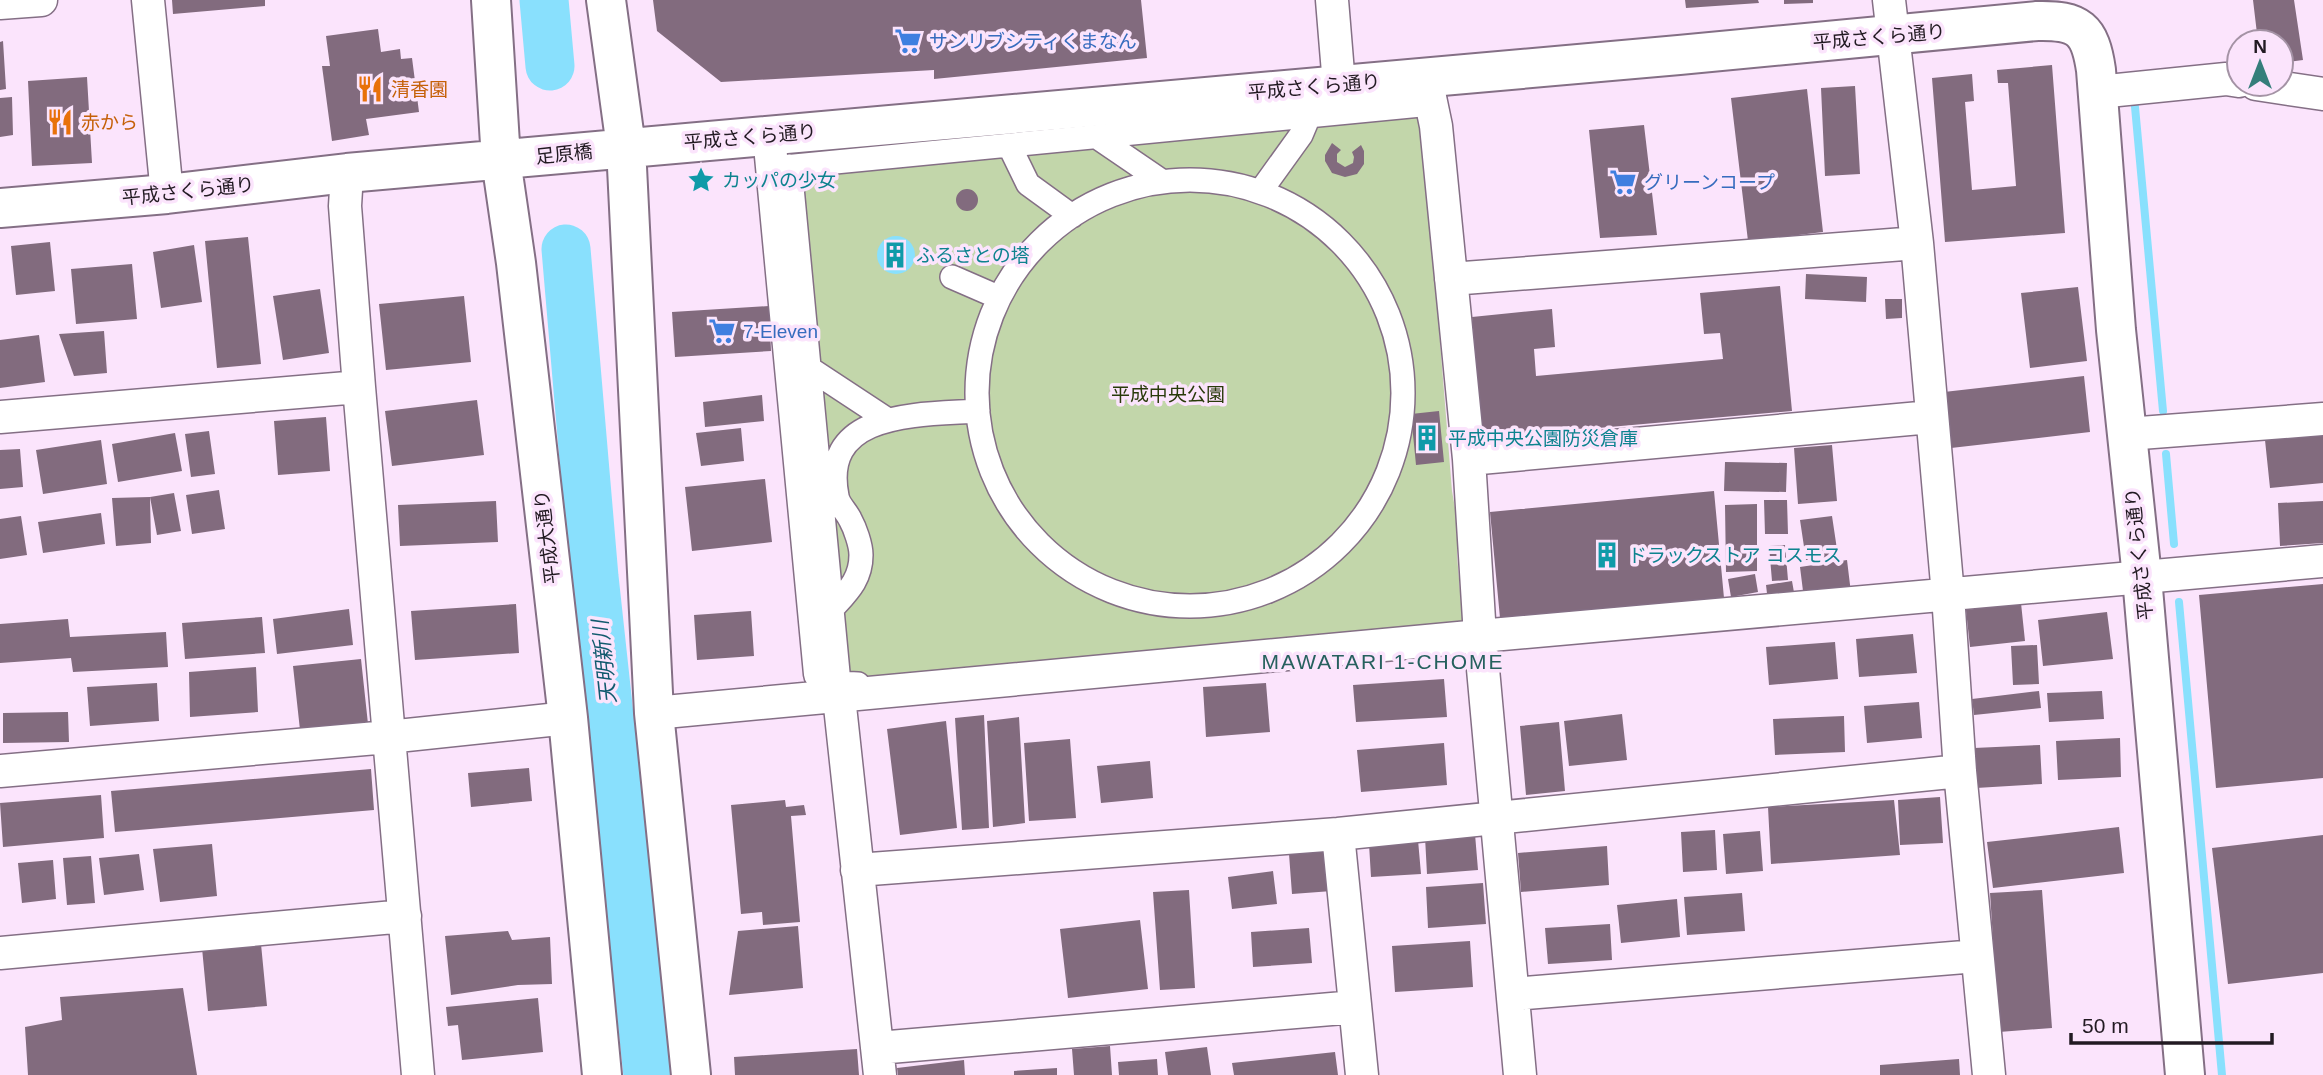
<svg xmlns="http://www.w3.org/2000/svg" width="2323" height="1075" viewBox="0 0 2323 1075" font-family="Arial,'Noto Sans JP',sans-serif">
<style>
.green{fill:#c2d6aa}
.water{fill:#89e0fd}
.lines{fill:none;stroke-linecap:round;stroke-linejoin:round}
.stream{stroke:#89e0fd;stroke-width:8}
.river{stroke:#89e0fd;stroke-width:49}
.building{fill:#826b7e}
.pedestrian-casing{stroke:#846f85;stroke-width:26}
.minor-casing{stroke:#846f85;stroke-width:35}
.tertiary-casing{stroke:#846f85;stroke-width:42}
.pedestrian{stroke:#fff;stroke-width:23}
.minor{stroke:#fff;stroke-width:32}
.tertiary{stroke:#fff;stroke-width:38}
.labels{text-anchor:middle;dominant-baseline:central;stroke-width:7;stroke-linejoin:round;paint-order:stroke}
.street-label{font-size:19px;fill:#221a22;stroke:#fbe4fc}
.shop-label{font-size:19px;fill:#366cbe;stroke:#fbe4fc;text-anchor:start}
.food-label{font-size:19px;fill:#c56008;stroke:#fbe4fc;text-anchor:start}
.culture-label{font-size:19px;fill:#0d838f;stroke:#fbe4fc;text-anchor:start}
.park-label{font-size:19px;fill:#293a0a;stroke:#fbe4fc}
.neighbourhood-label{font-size:21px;letter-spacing:2px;fill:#26605e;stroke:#fbe4fc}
.water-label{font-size:21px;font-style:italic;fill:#115a6e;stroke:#fbe4fc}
</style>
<rect width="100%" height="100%" fill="#fbe4fc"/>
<!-- green -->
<path class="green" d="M1421,105L1452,491L1458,525L1457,555L1463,627L836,688L784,167Z"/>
<!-- water -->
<path class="water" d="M877 255a19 19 0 1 1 38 0a19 19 0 1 1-38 0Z"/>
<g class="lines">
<!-- stream -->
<path class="stream" d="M2135,107L2163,411
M2166,454L2174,544
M2179,602L2222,1075"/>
<!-- river -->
<path class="river" d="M544,0L550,66
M566,249L594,577L648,1075"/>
</g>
<!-- building -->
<path class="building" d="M172,0H265V6L173,14Z
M653,0H1141L1147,58L934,79V70L721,82L657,31Z
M1685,0H1758L1759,3L1686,8Z
M1784,0H1813V3L1784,4Z
M2253,0H2294L2303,60L2281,63V42H2258Z
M378,29L381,52L400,49L401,59L412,58L419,112L366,119L369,135L332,141L322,66H330L326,36Z
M3,41L6,89L0,90V42Z
M2052,65L2065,233L1945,242L1932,78L1972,74L1974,101L1965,102L1972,190L2016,186L2008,83H1998L1997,70Z
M87,77L92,163L32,166L28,81Z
M1855,86L1860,174L1825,176L1821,88Z
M1807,89L1823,232L1748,241L1731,98Z
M12,97L13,135L0,137V98Z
M1644,125L1657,235L1600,238L1589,130Z
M1332,143L1341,150L1337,154V162L1345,167L1353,163L1354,157L1352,152L1361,145L1364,151V164L1357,174L1345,177L1332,173L1325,161V155Z
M956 200a11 11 0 1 1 22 0a11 11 0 1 1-22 0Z
M248,237L261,364L217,368L205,241Z
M50,242L55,291L16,295L11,246Z
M194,245L202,302L161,308L153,252Z
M890 255a5 5 0 1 1 10 0a5 5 0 1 1-10 0Z
M132,264L137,319L76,324L71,269Z
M1806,274L1867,277L1866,302L1805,299Z
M1780,286L1792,411L1483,438L1472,317L1552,309L1555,347L1534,349L1536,376L1723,359L1720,333L1704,334L1700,293Z
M2078,287L2087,361L2030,368L2021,293Z
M320,289L329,353L283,360L273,296Z
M464,296L471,362L386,370L379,304Z
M1885,299H1902V318L1886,319Z
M769,306L771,351L675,357L672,312Z
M104,331L107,373L74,376L59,334Z
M39,335L45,382L0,388V340Z
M2084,376L2090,432L1951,448L1944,392Z
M762,395L764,421L705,427L703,402Z
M477,400L484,455L392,466L385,411Z
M1439,411L1444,462L1416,465L1411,414Z
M326,417L330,471L278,475L274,421Z
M741,428L744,461L701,466L696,433Z
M209,431L215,474L191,477L185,434Z
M175,433L182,471L118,482L112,444Z
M2323,434V483L2270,488L2265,440Z
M101,440L107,484L43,494L36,450Z
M1832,445L1837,501L1798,504L1794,448Z
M20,449L23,487L0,489V450Z
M1725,462L1787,463L1786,492L1724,491Z
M765,479L772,542L692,551L685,487Z
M219,490L225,529L192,534L186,495Z
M1714,491L1724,598L1500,618L1490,512Z
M174,493L181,531L157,535L150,497Z
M150,497L151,543L116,546L112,498Z
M1764,500H1787L1788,534H1765Z
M496,501L498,542L400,546L398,505Z
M2323,501V543L2280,546L2278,503Z
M1757,504V571L1726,572L1725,505Z
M101,513L105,544L43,553L38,522Z
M21,516L27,555L0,559V519Z
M1832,516L1838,556L1806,560L1800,520Z
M1785,545L1788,580L1772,581L1769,546Z
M1847,560L1851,593L1804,599L1800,567Z
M1755,574L1758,592L1731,597L1728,579Z
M1792,581L1795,598L1768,602L1766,585Z
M2323,584V778L2216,788L2199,595Z
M2021,603L2025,641L1970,647L1966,610Z
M516,604L519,653L415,660L411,611Z
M349,609L353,645L277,654L273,619Z
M751,611L754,656L697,660L694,615Z
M2107,612L2113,659L2043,666L2038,620Z
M262,617L265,653L185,659L182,623Z
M68,619L70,637L166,632L168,667L73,672L71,658L0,663V624Z
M1913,634L1917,673L1859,677L1856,639Z
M1835,642L1838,679L1769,685L1766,647Z
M2037,645L2039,684L2013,685L2011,646Z
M361,659L368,724L300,730L293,666Z
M256,667L258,712L190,717L189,672Z
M1444,679L1447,717L1356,722L1353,685Z
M157,683L159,721L90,726L87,687Z
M1266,683L1270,732L1206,737L1203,687Z
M2039,691L2041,708L1974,715L1972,699Z
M2102,691L2104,719L2049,722L2047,693Z
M1919,702L1922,738L1867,743L1864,706Z
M68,712L69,742L3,743V713Z
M1622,714L1627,760L1569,766L1564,721Z
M984,715L989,828L962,830L955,718Z
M1844,716L1845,752L1775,755L1773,719Z
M1019,717L1025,823L993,827L987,721Z
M946,721L957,828L900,835L887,729Z
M1559,722L1565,791L1526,795L1520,726Z
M2120,738L2121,777L2058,780L2056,741Z
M1070,739L1076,818L1029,821L1024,743Z
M1444,743L1447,785L1361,792L1357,750Z
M2040,745L2042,784L1976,788L1974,748Z
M1150,761L1153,798L1101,803L1097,766Z
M529,768L532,801L471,807L468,773Z
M371,769L374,810L115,832L111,791Z
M101,795L104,838L3,847L0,803Z
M1940,797L1943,843L1900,845L1898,800Z
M785,800L786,807L804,805L806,815L791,816L800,922L763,925L762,912L741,914L731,805Z
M1894,800L1900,855L1771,864L1768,807Z
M2119,827L2124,873L1993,888L1987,842Z
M1715,830L1717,870L1683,872L1681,832Z
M1760,831L1763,871L1726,874L1723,834Z
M1475,834L1478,870L1427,874L1425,837Z
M2323,835V973L2228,984L2212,848Z
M1418,840L1421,874L1371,877L1369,844Z
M212,844L217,896L160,902L153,849Z
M1607,846L1609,885L1521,892L1518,853Z
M1330,852L1332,891L1292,894L1289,854Z
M139,854L144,890L104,895L99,858Z
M91,856L95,903L67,905L63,858Z
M53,860L56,899L22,903L18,863Z
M1273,871L1277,904L1232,909L1228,877Z
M1483,883L1486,924L1428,928L1426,887Z
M1189,890L1195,988L1160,990L1153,892Z
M2042,890L2052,1028L1999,1032L1990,893Z
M1742,893L1745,931L1687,935L1684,897Z
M1677,899L1680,937L1621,943L1617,905Z
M1140,920L1148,989L1068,998L1060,929Z
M1610,924L1612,960L1548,964L1545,928Z
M798,926L803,988L729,995L738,931Z
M1309,928L1312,963L1253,967L1251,932Z
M508,931L512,940L550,937L552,984L518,985L451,995L445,936Z
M1470,941L1473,987L1395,992L1392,946Z
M261,944L267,1006L208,1011L202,948Z
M183,988L197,1075H28L25,1027L62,1020L60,997Z
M538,998L543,1052L462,1060L458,1025L448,1026L446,1007Z
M1110,1046L1112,1075H1074L1072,1049Z
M1207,1047L1211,1075H1168L1165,1052Z
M857,1049L859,1075H735L734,1057Z
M1335,1052L1338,1075H1234L1232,1063Z
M1157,1059L1158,1075H1119L1118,1062Z
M1959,1059L1960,1075H1880V1065Z
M964,1060L965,1075H898L897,1068Z
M1057,1068V1075H1014V1071Z"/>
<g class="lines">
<!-- pedestrian casing -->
<g class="pedestrian-casing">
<path id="pedestrian" d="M1097,137L1163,182
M1009,145L1028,184L1072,216
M790,166L839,683L858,684
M784,167L1421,105
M977 393a213 213 0 1 1 426 0a213 213 0 1 1-426 0Z
M1260,192L1301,135L1309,116
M952,277L998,297
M809,368L888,420
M831,610C847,592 861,580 861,555C861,545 855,528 850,519C846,511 838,504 837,496C820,410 921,415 978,411"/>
</g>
<!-- minor casing -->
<g class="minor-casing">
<path id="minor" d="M148,0L167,194
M1332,0L1339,85
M1889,0L1917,243L1948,595L1960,771L1989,1075
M0,3L41,0
M1426,78L1436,126L1469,459L1480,636L1520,1075
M2256,84L2323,94
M2098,92L2226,79L2239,81
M769,135L820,674L839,697L880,1075
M347,173L345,206L359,387L418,1075
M1451,279L1917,243
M0,417L359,387
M2127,434L2323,419
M1469,459L1931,417
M654,713L1480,636L2323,561
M0,771L388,737L568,718
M1338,834L1362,1075
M857,870L1338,834L1960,771
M0,953L405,916
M1513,994L1977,956
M878,1048L1355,1007"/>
</g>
<!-- tertiary casing -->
<g class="tertiary-casing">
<path id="tertiary" d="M491,0L501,160L516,263L568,718L602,1075
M606,0L626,147L654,713L691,1075
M0,208L167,194L347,173L1679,55L2037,21C2079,20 2090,29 2096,70L2116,330L2142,577L2185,1075"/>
</g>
<!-- pedestrian -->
<use href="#pedestrian" class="pedestrian"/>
<!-- minor -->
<use href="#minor" class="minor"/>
<!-- tertiary -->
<use href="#tertiary" class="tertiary"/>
</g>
<!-- icons -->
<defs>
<g id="supermarket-bare" transform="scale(2.1)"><path d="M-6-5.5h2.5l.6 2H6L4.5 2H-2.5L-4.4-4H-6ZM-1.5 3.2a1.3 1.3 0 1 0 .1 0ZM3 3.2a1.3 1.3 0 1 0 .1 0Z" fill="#3f7fe0" stroke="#fbe4fc" stroke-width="2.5" paint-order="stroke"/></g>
<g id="restaurant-bare" transform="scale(2.1)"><path d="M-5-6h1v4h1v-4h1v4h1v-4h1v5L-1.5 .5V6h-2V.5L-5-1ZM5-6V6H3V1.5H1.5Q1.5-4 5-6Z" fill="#e8710a" stroke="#fbe4fc" stroke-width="2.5" paint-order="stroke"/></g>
<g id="sight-bare" transform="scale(2.1)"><path d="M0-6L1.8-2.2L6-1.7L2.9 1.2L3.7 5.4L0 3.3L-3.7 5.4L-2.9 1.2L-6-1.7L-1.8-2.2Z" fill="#0f9aa8" stroke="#fbe4fc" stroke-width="2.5" paint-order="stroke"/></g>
<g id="building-bare" transform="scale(2.1)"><path d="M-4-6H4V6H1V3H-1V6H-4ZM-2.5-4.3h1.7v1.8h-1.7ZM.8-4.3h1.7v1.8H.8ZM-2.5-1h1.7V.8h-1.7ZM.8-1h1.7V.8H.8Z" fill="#0f9aa8" stroke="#fbe4fc" stroke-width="2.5" paint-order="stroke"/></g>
</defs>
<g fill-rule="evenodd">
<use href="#supermarket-bare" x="908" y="41"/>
<use href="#restaurant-bare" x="370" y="89"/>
<use href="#restaurant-bare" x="60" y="122"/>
<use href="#sight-bare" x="701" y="180"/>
<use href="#supermarket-bare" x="1623" y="182"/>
<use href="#building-bare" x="895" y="255"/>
<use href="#supermarket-bare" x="722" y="331"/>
<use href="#building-bare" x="1427" y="438"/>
<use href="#building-bare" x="1607" y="555"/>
</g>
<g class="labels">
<!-- street labels -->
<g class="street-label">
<text transform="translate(1879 37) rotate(-5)">平成さくら通り</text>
<text transform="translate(1314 87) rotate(-5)">平成さくら通り</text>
<text transform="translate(750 137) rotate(-5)">平成さくら通り</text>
<text transform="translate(564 154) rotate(-6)">足原橋</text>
<text transform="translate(188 191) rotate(-6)">平成さくら通り</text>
<text transform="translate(547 537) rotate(-97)">平成大通り</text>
<text transform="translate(2139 554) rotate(-96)">平成さくら通り</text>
</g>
<!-- shop labels -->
<g class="shop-label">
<text x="929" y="41">サンリブシティくまなん</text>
<text x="1644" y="182">グリーンコープ</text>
<text x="743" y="331">7-Eleven</text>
</g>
<!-- food labels -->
<g class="food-label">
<text x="391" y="89">清香園</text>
<text x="81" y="122">赤から</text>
</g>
<!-- culture labels -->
<g class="culture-label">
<text x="722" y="180">カッパの少女</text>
<text x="916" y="255">ふるさとの塔</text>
<text x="1448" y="438">平成中央公園防災倉庫</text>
<text x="1628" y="555">ドラックストア コスモス</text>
</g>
<!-- park labels -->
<g class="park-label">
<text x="1168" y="394">平成中央公園</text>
</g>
<!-- neighbourhood labels -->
<g class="neighbourhood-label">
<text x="1383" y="661">MAWATARI 1-CHOME</text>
</g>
<!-- water labels -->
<g class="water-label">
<text transform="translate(604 662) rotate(-96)">天明新川</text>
</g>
</g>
<!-- north arrow -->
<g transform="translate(2260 63)"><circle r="33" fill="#fbe4fc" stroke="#a493a5" stroke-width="2"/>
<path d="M0-5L12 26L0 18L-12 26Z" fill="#357e7b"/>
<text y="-10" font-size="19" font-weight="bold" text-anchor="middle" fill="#221a22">N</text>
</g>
<!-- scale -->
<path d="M2071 1033v10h201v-10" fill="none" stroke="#221a22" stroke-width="3.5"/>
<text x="2082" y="1033" font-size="21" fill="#221a22" stroke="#fbe4fc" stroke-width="5" paint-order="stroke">50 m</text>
</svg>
